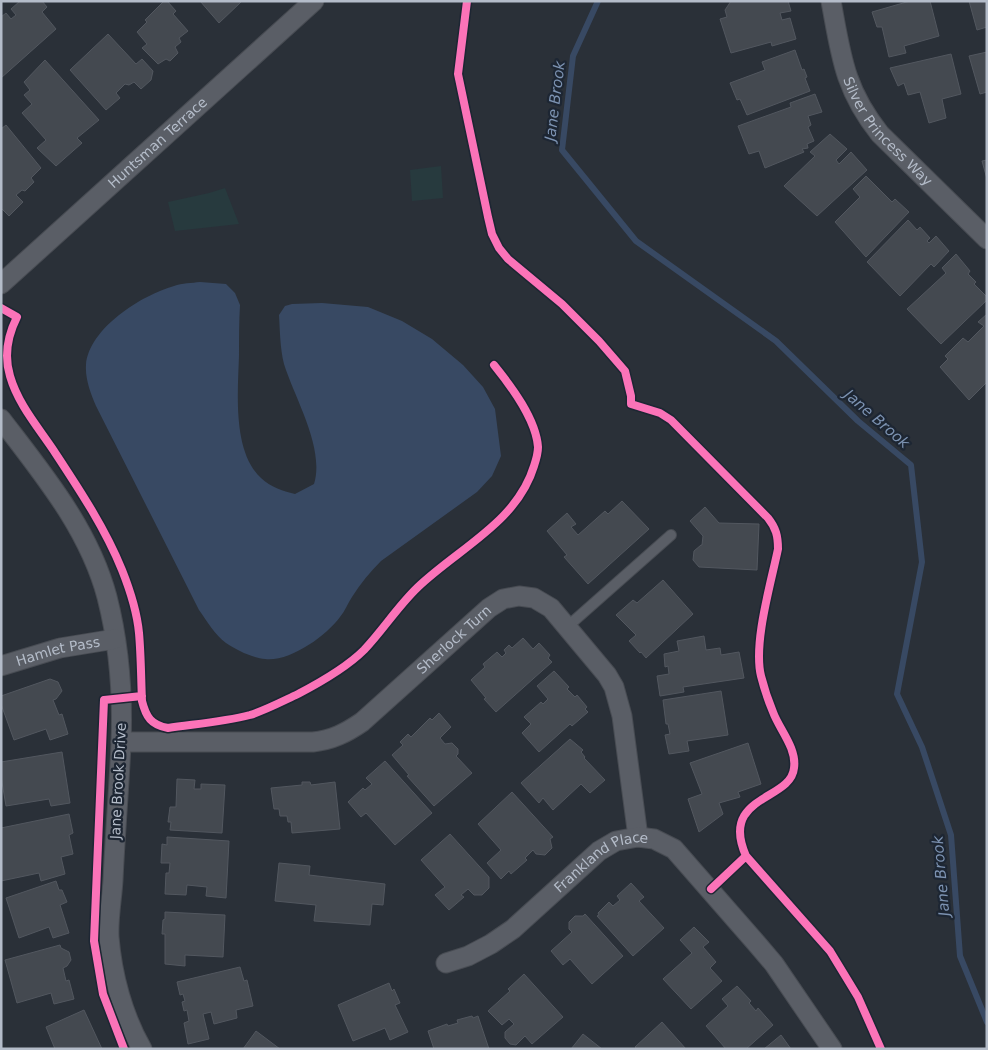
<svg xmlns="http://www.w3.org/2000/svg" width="988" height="1050" viewBox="0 0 988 1050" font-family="'DejaVu Sans',sans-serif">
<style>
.green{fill:#273a3e}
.water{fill:#384963}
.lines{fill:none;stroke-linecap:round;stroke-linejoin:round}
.stream{stroke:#384963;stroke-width:6}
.building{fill:#444950;stroke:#52575f}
.service-casing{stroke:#484c53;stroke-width:12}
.minor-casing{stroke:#484c53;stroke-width:21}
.service{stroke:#5a5e66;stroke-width:10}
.minor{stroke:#5a5e66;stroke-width:19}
.cycleway-casing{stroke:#1d2633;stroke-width:11}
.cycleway{stroke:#fb73b8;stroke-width:8}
.labels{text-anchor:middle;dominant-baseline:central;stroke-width:4.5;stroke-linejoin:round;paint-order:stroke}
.street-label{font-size:14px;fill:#b4bcc9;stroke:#1d2633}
.water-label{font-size:15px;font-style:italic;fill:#7c92b1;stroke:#1d2633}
</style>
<rect width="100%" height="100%" fill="#2a3038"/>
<!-- green -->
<path class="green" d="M441,166L443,198L412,201L410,170Z
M225,188L239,224L175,231L168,202L209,193Z"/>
<!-- water -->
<path class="water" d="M200,282L226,284L235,293L240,305C239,322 239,338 239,355C238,391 232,451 261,478C271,487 282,491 295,494L314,484C325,448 295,399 284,364C280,348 280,331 279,315L285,306L292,304L322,303L368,307L402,321L432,339L463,365L483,387L495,409L501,456L492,476L477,492L381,561C370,572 360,584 352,597C348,603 345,611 340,617C326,636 290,662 265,659C253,658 236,650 226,643C215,635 207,621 199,610L96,406C91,394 85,379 86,365C89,328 142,295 174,286C182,283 192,283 200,282Z"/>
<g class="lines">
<!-- stream -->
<path class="stream" d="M598,1L573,56L562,150L636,241L776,341L858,421L911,465L922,562L897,694L922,747L951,835L960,956L987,1022"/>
</g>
<!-- building -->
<path class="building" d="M20,1H42L47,7L42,12L56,29L1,78V17L6,13L11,19L16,15L11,9Z
M164,1H167L176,11L173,14L188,31L179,38L181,42L175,47L178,53L170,61L166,59L158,64L142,48L147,44L137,32L147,22L145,20Z
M200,1H240L241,2L219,23Z
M731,1H788L791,11L780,13L782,20L790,18L796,39L772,46L771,42L731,53L720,19L727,17L725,10Z
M910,1H930L939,36L904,46L906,53L889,57L882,27H877L872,12Z
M969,1H987V27L977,30Z
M108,34L136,64L142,59L153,71L151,80L141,89L134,82L129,85L125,84L116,93L120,98L106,110L70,70Z
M795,50L802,70L804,69L807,77L805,78L810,91L747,115L740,99L737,100L730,83L765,70L762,62Z
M987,52V92L980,94L969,56Z
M951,54L961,94L942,99L946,118L929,123L920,92L908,95L904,83L898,86L890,68Z
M45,60L99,120L77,138L82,143L56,166L37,148L46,140L22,113L32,104L24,95L30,90L24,82Z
M815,94L822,112L808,116L811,125L808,127L814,141L807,144L808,148L802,149L804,152L765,168L759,151L749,154L738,126L791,107L790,103Z
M6,125L41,168L31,178L34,182L25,191L22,190L16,195L23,202L9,216L1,208V129Z
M830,134L847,149L836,160L839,164L851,152L867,170L817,216L784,186L815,156L810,152Z
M987,160V179L982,161Z
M866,176L892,202L895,199L909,212L866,257L835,222L860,197L853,189Z
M908,220L917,230L920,227L930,238L927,241L929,243L936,236L949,251L934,267L931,264L900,296L867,262Z
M956,254L970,271L968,274L976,282L974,284L987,297V300L941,344L907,309L946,273L942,268Z
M987,314V382L969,400L940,367L948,359L945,356L963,338L968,342L984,326L978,322Z
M622,501L649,529L588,584L564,557L567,555L547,531L567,513L576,524L571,527L578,535L605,511L608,514Z
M705,507L719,523L759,524L757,570L699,567L693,560L694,551L701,545H702L703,536L690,521Z
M663,580L693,614L646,658L641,652L640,653L629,641L636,635L616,615L633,600L637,603Z
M704,636L706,650L720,648L721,655L739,652L744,678L683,687L684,692L660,696L657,676L669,674L668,666L665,667L664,654L679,651L677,641Z
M523,638L533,649L539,643L550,655L548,658L552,662L496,712L484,699L486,698L471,680L485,667L483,664L497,652L502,657L506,653L504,650L509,645L512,648Z
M554,671L569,687L567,689L575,697L577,695L587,707L585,709L588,712L572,726L570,724L539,752L522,733L531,724L524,717L541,702L543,704L548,699L537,686Z
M50,679L58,682L62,691L56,699L53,700L59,715L62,714L68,734L50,740L46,729L14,740L1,704V696Z
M721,691L728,735L687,741L689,751L669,754L665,735L670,734L668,724H666L663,700Z
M439,713L451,727L440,738L445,744L452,743L458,749V754L456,756L472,773L434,806L407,776L409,775L392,755L403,745L400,742L408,734L411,737L430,718L432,720Z
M570,739L583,750L581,752L585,757L584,758L605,780L590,793L581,784L553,810L543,798L539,803L521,783Z
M748,743L761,784L738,792L740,797L719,803L723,814L699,832L688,799L702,794L690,763Z
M62,752L70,803L51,806L49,799L6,806L1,776V762Z
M385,761L432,813L395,845L366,813L361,817L348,802L363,788L365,790L372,784L366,778Z
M177,779L195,780L194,789H201V784L225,785L222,833L170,830L171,822H168L170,807H176Z
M302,782H310L311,785L335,782L340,829L292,833L291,822H288L287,816H280L279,809H274L271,788L302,785Z
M512,792L553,837L550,839L552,848L545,855L536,854L533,850L525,858L527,860L511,874L509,871L501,879L487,863L501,850L478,824Z
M69,814L73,833L69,835L73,854L61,857L65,874L41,881L39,873L1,881V828Z
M450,834L489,877V888L482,895H474L468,889L461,895L464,897L449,910L435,895L445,887L421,860Z
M167,837L229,841L226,898L206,896L207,887L187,885L186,895L165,894L166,873H169L170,863H161L162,844L167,845Z
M279,863L310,866L309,875L385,884L383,905L372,904L370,925L314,921L316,905L275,901Z
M56,881L59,890H62L67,902L60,905L69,933L53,938L49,927L19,938L6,898Z
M631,883L644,897L639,901L664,928L633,956L597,916L599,915L598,913L609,902L613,906L620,900L617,896Z
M165,912L225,915L223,957L185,955V966L165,964V934H162L163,920L165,919Z
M585,914L623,956L592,984L570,959L563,965L551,951L572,932L569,929V922L575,916H583Z
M694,927L709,942L703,947L716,962L710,968L722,981L691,1009L663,979L692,953L680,940Z
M60,945L61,948L69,952L71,960L67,966L63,968L66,981L69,980L74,999L54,1004L51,993L17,1003L5,960Z
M240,967L244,981L247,980L253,1006L236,1010L237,1018L214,1024L211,1012L203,1014L209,1039L188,1044L184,1023L189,1021L187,1010L184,1011L182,1002L185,1001L183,994L180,995L177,982Z
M524,974L563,1017L532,1044L525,1036L516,1045L510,1044L505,1038V1032L514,1024L509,1019L502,1025L488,1011L510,991L508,989Z
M389,983L392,991L394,989L400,1003L395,1005L408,1032L390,1040L385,1028L353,1041L338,1005Z
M737,986L751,1001L749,1003L756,1011L758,1008L773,1025L746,1049H726L706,1026L728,1006L722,999Z
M84,1010L102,1049H55L46,1027Z
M472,1016L473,1018L478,1016L489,1049H434L428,1031L447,1024L448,1026L458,1023L457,1020Z
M662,1022L686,1049H637L635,1047Z
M256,1031L280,1049H243Z
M583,1034L602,1049H571Z
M781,1035L791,1049H764Z"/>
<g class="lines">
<!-- service casing -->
<g class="service-casing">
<path id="service" d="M567,627L671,535"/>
</g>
<!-- minor casing -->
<g class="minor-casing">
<g id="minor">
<path id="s1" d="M831,1C841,55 844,89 880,134L987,239"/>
<path id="s2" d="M1,284L314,1"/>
<path d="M1,419C43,474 89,529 107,597C119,644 123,695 121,744C119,789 115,835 113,880C112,898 108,918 109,937C112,975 123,1016 142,1049"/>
<path id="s3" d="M1,666L60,648L115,639"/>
<path id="s4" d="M121,742H313C332,740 346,733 362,722L489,608L503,599L519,596L534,598L551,608L607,675L614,687L622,716L638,837"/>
<path id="s5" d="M446,963L468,956L491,944L513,929L599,851L616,841L638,837L654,839L674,849L757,944L774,964L832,1049"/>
</g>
</g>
<!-- service -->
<use href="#service" class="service"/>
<!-- minor -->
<use href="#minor" class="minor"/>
<!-- cycleway casing -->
<g class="cycleway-casing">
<path id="cycleway" d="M467,1L458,74L488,217L492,234L499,248L508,259L562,304L599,341L625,371L631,396V404L660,413L671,420L768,518C776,528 778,536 778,549C771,583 753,643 761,676C764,688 768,700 773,712C779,729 797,748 794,768C791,801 719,795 746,856
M1,308L17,317C8,335 4,356 10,376C18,404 38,427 54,451C79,489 105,528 122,570C130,590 137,612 139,633C141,655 141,678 142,701C146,717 151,725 168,728C195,724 223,722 250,715C266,710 283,701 298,694C321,682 346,668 364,650C383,630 398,606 418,587C459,548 517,522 534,466C536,460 538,453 538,447C536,419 511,386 494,365
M711,889L746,856L830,951L858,997L881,1049
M124,1049L103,994L94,941L104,700L142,696"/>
</g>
<!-- cycleway -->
<use href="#cycleway" class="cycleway"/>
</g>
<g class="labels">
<!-- street labels -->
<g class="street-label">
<text stroke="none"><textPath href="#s1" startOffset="146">Silver Princess Way</textPath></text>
<text stroke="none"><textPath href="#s2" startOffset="211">Huntsman Terrace</textPath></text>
<text stroke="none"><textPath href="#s4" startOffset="369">Sherlock Turn</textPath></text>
<text stroke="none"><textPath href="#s3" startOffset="59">Hamlet Pass</textPath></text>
<text transform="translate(118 781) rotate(-87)">Jane Brook Drive</text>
<text stroke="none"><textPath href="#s5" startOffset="189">Frankland Place</textPath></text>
</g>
<!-- water labels -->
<g class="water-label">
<text transform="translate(555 101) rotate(-83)">Jane Brook</text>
<text transform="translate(877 419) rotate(41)">Jane Brook</text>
<text transform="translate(941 876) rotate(-95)">Jane Brook</text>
</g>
</g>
<!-- border -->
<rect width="988" height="1050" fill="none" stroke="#b4bcc9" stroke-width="5"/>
</svg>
